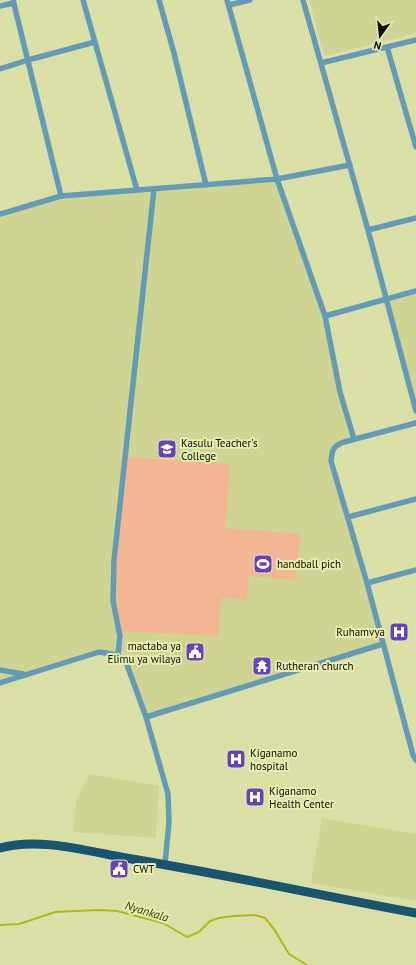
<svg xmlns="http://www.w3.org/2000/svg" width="416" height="965" viewBox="0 0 416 965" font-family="'PT Sans',sans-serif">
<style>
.built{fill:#cfd492}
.park{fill:#f3b692}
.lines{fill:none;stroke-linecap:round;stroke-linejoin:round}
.stream{stroke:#b2b71a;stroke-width:2}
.minor{stroke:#639bb7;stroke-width:5.5}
.trunk{stroke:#1a556f;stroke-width:9}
.labels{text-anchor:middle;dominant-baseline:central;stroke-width:4;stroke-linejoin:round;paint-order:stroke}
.poi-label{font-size:11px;fill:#0c0d00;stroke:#e7ecb1;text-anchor:start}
.water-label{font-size:12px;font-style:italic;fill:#3c3d01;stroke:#e7ecb1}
</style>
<rect width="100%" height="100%" fill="#dadfa5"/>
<!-- built -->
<path class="built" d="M309,0H416V33L324,56Z
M277,180L326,316L340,392L354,439L336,447L332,462L383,643L146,718L127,662L118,655L100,652L0,683V214L62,196Z
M416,294V406L388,302Z
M89,774L159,786L156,838L73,832L76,802Z
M322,818L416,834V901L311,883Z"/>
<!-- park -->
<path class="park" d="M125,457L230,464L225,528L300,534L296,580L249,576L247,600L221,598L218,636L119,631L113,585Z"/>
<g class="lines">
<!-- stream -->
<path class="stream" d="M0,925L19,924L55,912L99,910L117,911L163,923L187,937L199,932L210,921L219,918L233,916L255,915L265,918L274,929L289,954L307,965"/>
<!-- minor -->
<path class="minor" d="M13,0L61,196
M83,0L137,190
M159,0L174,53L206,185
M227,0L277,179L325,316L340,392L354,439
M303,0L368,230L416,411
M229,5L250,0
M0,6L14,3
M387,47L416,147
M321,63L416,40
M0,69L28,60L95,42
M0,214L61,196L277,179L350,165
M368,230L416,218
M325,316L416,291
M416,423L344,442C333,446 332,450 331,461L367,583L413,755L416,760
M348,517L416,499
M367,583L416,570
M118,655L120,636L113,601L114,560L154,189
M0,670L23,674
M0,683L99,652L118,655L126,662L146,717L168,794L169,822L165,864
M146,717L383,644"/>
<!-- trunk -->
<path class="trunk" d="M0,848C39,837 87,851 126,858C223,874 319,895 416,913"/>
</g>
<!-- icons -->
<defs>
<g id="university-square" transform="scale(1)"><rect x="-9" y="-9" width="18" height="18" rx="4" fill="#6643bc" stroke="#e7ecb1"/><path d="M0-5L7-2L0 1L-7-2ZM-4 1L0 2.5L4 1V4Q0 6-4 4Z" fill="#fff"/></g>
<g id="stadium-square" transform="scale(1)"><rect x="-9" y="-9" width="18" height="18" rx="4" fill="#6643bc" stroke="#e7ecb1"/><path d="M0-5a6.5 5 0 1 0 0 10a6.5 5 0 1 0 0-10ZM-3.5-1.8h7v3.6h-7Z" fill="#fff"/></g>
<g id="hospital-square" transform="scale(1)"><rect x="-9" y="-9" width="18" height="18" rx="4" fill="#6643bc" stroke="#e7ecb1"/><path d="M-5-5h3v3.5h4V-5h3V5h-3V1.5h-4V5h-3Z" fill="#fff"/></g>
<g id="civic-square" transform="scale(1)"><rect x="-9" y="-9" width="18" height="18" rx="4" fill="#6643bc" stroke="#e7ecb1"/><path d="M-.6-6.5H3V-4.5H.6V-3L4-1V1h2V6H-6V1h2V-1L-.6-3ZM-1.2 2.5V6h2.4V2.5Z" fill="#fff"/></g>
<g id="temple-square" transform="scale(1)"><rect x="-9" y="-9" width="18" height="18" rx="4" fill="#6643bc" stroke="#e7ecb1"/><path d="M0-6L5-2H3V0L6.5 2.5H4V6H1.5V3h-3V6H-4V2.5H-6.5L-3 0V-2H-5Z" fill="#fff"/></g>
</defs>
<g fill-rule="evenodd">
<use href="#university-square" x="167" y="449"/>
<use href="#stadium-square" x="263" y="564"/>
<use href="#hospital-square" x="399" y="632"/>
<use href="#civic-square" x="195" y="652"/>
<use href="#temple-square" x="262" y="666"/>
<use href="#hospital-square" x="236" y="759"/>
<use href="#hospital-square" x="255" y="797"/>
<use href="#civic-square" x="119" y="869"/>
</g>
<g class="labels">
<!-- poi labels -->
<g class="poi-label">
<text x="181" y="443">Kasulu Teacher's<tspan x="181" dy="13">College</tspan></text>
<text x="277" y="564">handball pich</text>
<text x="385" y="632" text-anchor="end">Ruhamvya</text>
<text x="181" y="646" text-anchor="end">mactaba ya<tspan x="181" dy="13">Elimu ya wilaya</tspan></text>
<text x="276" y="666">Rutheran church</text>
<text x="250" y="753">Kiganamo<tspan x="250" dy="13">hospital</tspan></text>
<text x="269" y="791">Kiganamo<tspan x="269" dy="13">Health Center</tspan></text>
<text x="133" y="869">CWT</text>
</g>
<!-- water labels -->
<g class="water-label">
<text transform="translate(147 911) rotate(17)">Nyankala</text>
</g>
</g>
<!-- north arrow -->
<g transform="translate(380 36) rotate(195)" stroke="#e7ecb1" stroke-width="3" paint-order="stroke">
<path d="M0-3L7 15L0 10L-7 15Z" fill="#0c0d00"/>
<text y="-6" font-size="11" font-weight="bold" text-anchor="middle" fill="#0c0d00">N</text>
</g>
</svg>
